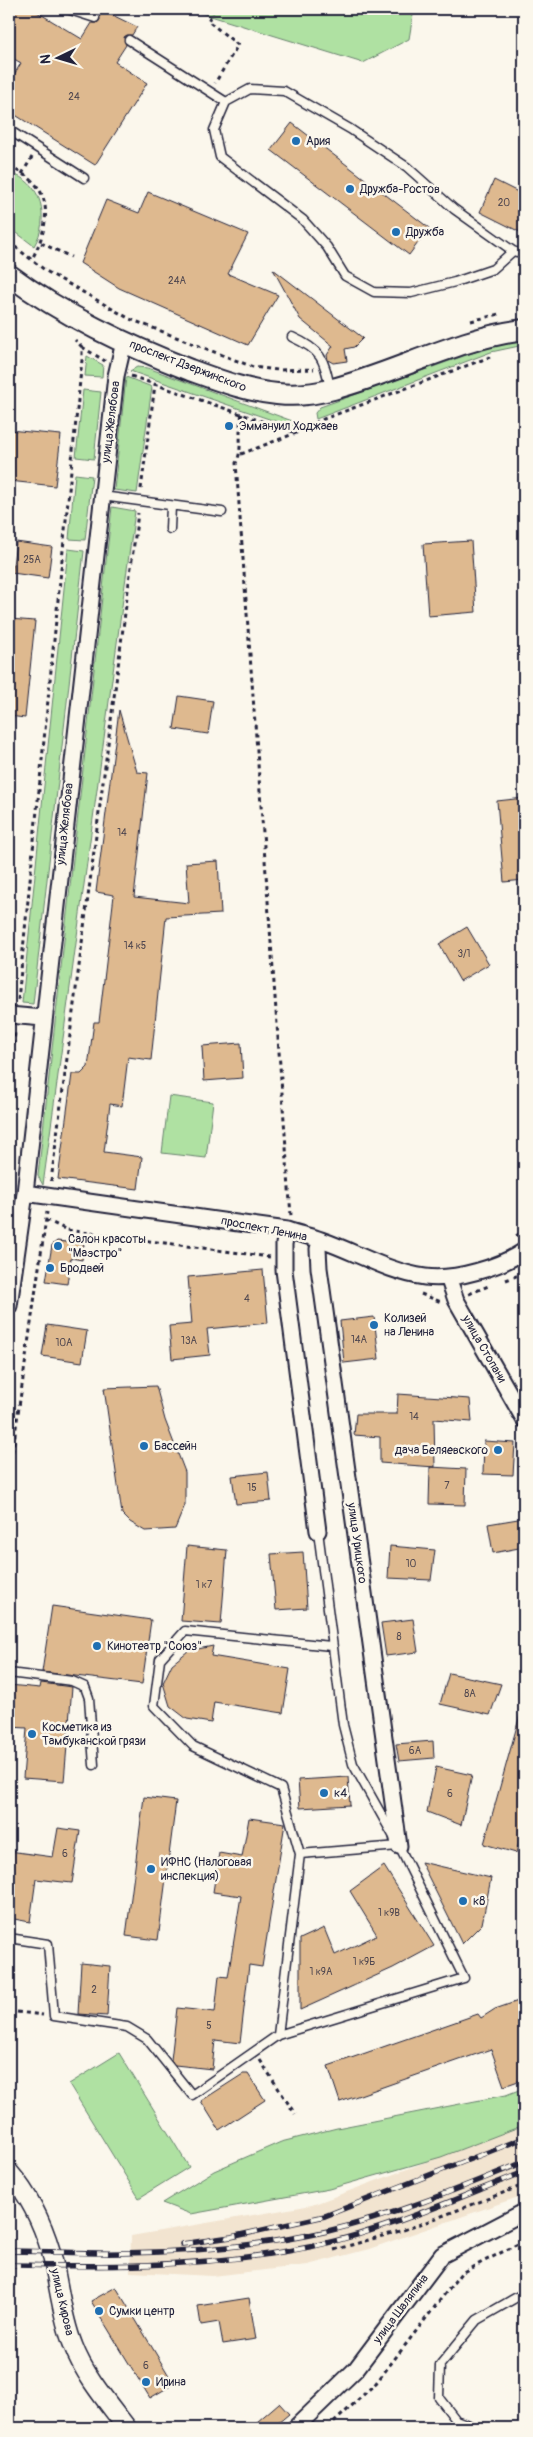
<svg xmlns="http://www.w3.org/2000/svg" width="533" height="2437" viewBox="0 0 533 2437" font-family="Pangolin,sans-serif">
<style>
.built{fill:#f2e4d0}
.green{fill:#afe1a2;stroke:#68826e}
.building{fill:#deb98f;stroke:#22223b}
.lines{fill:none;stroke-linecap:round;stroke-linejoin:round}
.service-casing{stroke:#22223b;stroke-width:11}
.minor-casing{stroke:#22223b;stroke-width:19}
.tertiary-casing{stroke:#22223b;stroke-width:21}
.secondary-casing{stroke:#22223b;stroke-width:24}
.path{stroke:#22223b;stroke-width:3;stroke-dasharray:4 4;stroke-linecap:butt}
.service{stroke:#fbf7ec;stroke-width:8}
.minor{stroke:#fbf7ec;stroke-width:15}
.tertiary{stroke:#fbf7ec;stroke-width:18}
.secondary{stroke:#fbf7ec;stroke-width:20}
.rail-casing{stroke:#22223b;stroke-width:5.5}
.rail{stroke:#fbf7ec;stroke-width:4;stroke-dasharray:11;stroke-linecap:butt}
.poi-dot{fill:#1f6fb2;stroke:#fbf7ec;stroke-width:2}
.labels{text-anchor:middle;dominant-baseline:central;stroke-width:5;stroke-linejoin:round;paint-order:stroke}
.number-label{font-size:10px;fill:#514850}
.poi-label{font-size:12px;fill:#22223b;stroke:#fbf7ec;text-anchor:start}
.street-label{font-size:12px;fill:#22223b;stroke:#fbf7ec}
</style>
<rect width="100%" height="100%" fill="#fbf7ec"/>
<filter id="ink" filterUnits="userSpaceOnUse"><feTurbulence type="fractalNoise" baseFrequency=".02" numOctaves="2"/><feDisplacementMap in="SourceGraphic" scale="10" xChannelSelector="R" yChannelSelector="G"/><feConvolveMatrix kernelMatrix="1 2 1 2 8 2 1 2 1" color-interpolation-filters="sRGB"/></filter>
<g filter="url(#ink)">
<!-- built -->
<path class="built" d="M524,2125V2195L369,2249L308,2265L213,2276L130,2272L131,2236L312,2205Z"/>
<!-- green -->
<path class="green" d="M188,9H414L409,39L363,63Z
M9,173C43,181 50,219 34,246L13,230L12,218L9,213Z
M524,338V345L491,352L316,419L315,413L320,407L489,347Z
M87,356L103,365L102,377L85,376Z
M137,367L148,368L295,422V428L130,371Z
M126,377L152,387L137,493L114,490Z
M83,390L101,392L94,459L76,457Z
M75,474L92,476L85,540L69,539Z
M112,507L135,511L43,1185L38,1176Z
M68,549L84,551L33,1004L22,1003Z
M169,1096L213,1102L206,1158L162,1153Z
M119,2053L189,2167L139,2198L69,2084Z
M524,2088V2125L441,2157L329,2189L191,2214L162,2203L214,2171L281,2142L337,2128L506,2095Z"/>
<!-- building -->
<path class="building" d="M9,9H32L82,39L92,23H97L100,20L98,13L100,9L137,27L132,35H127L124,37L126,45L115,62L147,83L95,165L9,111V83L21,63L9,56Z
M292,123L429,228L409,255L271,150Z
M494,180L524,195V234L480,212Z
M148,192L248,234L228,274L278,295L248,345L119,288L80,263L106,200L139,213Z
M273,269L363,338L354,347L345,349L347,361L333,363L328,360L327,355L333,346L300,319Z
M9,430L61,435L55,486L9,481Z
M471,541L476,612L428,616L423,544Z
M16,542L52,547L48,578L12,573Z
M9,619L35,621L25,718L9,716Z
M179,696L213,701L208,734L174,729Z
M119,710L137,772L148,773L134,897L189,903L186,863L218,861L221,914L166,917L151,1060L128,1057L122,1106L110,1104L104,1152L142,1157L138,1189L58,1179L72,1074H81L88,1067L94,1022H99L114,895L96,892Z
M524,798V880L504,882L497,801Z
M467,927L489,964L460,981L439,944Z
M241,1043L243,1078L204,1081L202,1046Z
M57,1241L84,1244L82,1260L71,1258L67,1284L46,1281L52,1245Z
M263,1270L268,1323L207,1329L210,1355L172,1359L169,1326L192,1324L188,1277Z
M374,1317L379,1359L344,1363L340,1321Z
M47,1325L87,1331L82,1362L42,1356Z
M156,1386L165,1420L185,1472V1505L175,1529L145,1531L130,1522L122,1514L104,1388Z
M398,1394L470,1399L472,1422L434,1419L435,1467L380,1463V1437L354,1435L356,1414H397Z
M484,1441L515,1443L513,1475L483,1474Z
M430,1467L466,1469L465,1505L429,1504Z
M268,1472L271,1501L236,1504L232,1476Z
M524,1518V1547L493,1553L488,1524Z
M187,1546L227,1550L221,1624L181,1621Z
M390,1546L435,1550L431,1580L388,1578Z
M303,1552L307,1608L276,1610L271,1554Z
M52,1606L151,1620L142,1684L42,1672Z
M413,1619L418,1652L386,1656L381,1623Z
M213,1646L211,1656L290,1669L283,1713L214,1702L211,1723L187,1719L170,1706L163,1683L172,1664L188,1651Z
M449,1673L501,1684L490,1715L440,1704Z
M41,1683L72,1687L64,1781L23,1778L27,1728L9,1727V1685L40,1688Z
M520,1715L524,1716V1822L516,1853L484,1844Z
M433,1741L434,1758L399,1761L396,1744Z
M436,1767L472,1775L461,1825L427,1812Z
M348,1777L350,1805L300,1808L298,1780Z
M144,1797L176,1801L158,1940L126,1936Z
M249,1818L285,1823L262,1967L249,1965L240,2043L215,2040L212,2069L175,2065L171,2060L177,2008L215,2012L219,1976L228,1977L241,1896L213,1892L219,1853L242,1857Z
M58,1828L80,1831L72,1883L36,1879L30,1922L9,1918V1851L53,1857Z
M421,1862L491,1878L482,1924L462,1944Z
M384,1866L434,1946L393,1968L300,2010V1939L324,1928L335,1955L377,1935L350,1891Z
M81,1963L110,1966L107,2016L78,2014Z
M524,1999V2079L504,2086L491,2049L340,2102L328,2066L478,2014L481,2018L495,2009Z
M243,2074H248L265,2100L219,2130L201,2101Z
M116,2287L174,2384L150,2398L91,2301Z
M249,2298L256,2339L223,2344L219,2322L201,2325L198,2306Z
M279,2403L289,2414L272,2428H250Z"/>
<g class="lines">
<!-- service casing -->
<g class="service-casing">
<path id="service" d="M67,9L95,18
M129,40L226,102
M9,64V65
M9,130L84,178
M513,251L493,269L455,282L411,293L374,292L345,276L327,247L303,220L220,157L214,130L226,102L250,89L284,91L350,129L407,167L454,209L513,251L524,254
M292,337C321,350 324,358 330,388
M102,496L222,512
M170,529L171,506
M318,1531L343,1725L353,1764L399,1846L464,1978L278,2035L300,1854L399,1846
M9,1673L72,1681L85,1687L89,1698L94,1765
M300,1854L281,1788L193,1746L154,1706L160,1659L185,1631L331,1646
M9,1938L48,1944L54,2016L127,2027L147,2039L192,2095L278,2035
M476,2428L456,2420L439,2398L440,2365L477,2320L524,2293"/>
</g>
<!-- minor casing -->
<g class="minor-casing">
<path id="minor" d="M9,1015L43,1018
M25,1193L287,1230C298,1234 310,1236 321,1240C356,1252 388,1272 425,1277C455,1281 500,1267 524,1251
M287,1230L284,1244V1270L318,1531
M321,1240L318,1249L319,1268L399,1846
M448,1277L456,1300L524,1419
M9,1306L25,1193L116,376L124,342
M295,2428L356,2369L442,2255L524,2212"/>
</g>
<!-- tertiary casing -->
<g class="tertiary-casing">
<path id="tertiary" d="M9,2172C29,2195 42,2222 51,2252C59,2283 61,2315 73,2345C84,2375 108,2403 127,2428"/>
</g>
<!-- secondary casing -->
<g class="secondary-casing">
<path id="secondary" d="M9,275C64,316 126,345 190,370C218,380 246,391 277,394C295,396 315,394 333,389C398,372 457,338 524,330"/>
</g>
<!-- path -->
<path class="path" d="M214,9L208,21L238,45L215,83
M9,167C16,169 20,173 26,176C56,196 46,233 32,259
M22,174L32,157
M9,242L46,271L130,319L253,367L278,370L314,369
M41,243L71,257
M471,321L499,314
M82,347L105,361
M131,376L296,433
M242,414C237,431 244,448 236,463L291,1216
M241,454L296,433L321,420L490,357
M141,489L155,385
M18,1000L82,360V347L75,340
M9,1093L15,1031
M51,1181L138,513
M46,1220L67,1230L270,1257
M516,1236L524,1231
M506,1280L524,1273
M421,1294L441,1302
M469,1294L491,1285
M9,1476L47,1212
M9,2011L43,2015
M260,2060L295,2114
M334,2250L410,2228L524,2185
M328,2428L376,2383L461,2273L524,2241"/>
<!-- service -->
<use href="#service" class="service"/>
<!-- minor -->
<use href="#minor" class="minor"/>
<!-- tertiary -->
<use href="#tertiary" class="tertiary"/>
<!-- secondary -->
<use href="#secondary" class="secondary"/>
<!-- rail casing -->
<g class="rail-casing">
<path id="rail" d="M182,2244L231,2237L325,2216L524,2138
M9,2251C46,2251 85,2254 122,2253C190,2252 262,2246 328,2231C396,2215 460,2188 524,2162
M9,2265C102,2267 196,2267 288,2251C370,2238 447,2202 524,2172"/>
</g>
<!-- rail -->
<use href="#rail" class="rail"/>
</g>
</g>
<!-- markers -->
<g class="poi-dot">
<circle cx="296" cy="141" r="5"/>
<circle cx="350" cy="189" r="5"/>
<circle cx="396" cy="232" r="5"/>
<circle cx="229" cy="426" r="5"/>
<circle cx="58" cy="1246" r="5"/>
<circle cx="50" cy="1268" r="5"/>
<circle cx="374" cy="1325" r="5"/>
<circle cx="144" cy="1446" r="5"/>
<circle cx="498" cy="1450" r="5"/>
<circle cx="97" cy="1646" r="5"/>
<circle cx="32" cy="1734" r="5"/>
<circle cx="324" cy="1793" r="5"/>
<circle cx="151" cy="1869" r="5"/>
<circle cx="463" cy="1901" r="5"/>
<circle cx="99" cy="2311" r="5"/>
<circle cx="146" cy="2382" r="5"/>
</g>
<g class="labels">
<!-- number labels -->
<g class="number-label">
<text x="74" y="97">24</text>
<text x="504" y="203">20</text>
<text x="177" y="281">24А</text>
<text x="32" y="560">25А</text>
<text x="122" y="833">14</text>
<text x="135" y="946">14 к5</text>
<text x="464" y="954">3/1</text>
<text x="247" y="1299">4</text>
<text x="359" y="1340">14А</text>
<text x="189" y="1341">13А</text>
<text x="64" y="1343">10А</text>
<text x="414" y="1417">14</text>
<text x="447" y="1486">7</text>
<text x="252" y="1488">15</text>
<text x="411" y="1564">10</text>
<text x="204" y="1585">1 к7</text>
<text x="399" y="1637">8</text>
<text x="470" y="1694">8А</text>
<text x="415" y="1751">6А</text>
<text x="450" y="1794">6</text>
<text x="65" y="1854">6</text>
<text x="389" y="1913">1 к9В</text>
<text x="364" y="1962">1 к9Б</text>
<text x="321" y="1972">1 к9А</text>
<text x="94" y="1990">2</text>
<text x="209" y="2026">5</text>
<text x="146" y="2366">6</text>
</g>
<!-- poi labels -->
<g class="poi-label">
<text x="306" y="141">Ария</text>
<text x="360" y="189">Дружба-Ростов</text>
<text x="406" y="232">Дружба</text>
<text x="239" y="426">Эммануил Ходжаев</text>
<text x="68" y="1239">Салон красоты<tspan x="68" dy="14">"Маэстро"</tspan></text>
<text x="60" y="1268">Бродвей</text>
<text x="384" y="1318">Колизей<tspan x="384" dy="14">на Ленина</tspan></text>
<text x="154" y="1446">Бассейн</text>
<text x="488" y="1450" text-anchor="end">дача Беляевского</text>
<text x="107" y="1646">Кинотеатр "Союз"</text>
<text x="42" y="1727">Косметика из<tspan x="42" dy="14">Тамбуканской грязи</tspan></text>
<text x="334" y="1793">к4</text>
<text x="161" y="1862">ИФНС (Налоговая<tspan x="161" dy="14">инспекция)</tspan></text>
<text x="473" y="1901">к8</text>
<text x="109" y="2311">Сумки центр</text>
<text x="156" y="2382">Ирина</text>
</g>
<!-- street labels -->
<g class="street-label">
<text transform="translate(188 366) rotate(21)">проспект Дзержинского</text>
<text transform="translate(111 422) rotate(-83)">улица Желябова</text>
<text transform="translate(65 824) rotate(-84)">улица Желябова</text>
<text transform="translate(264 1229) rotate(11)">проспект Ленина</text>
<text transform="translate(484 1349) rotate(60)">улица Стопани</text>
<text transform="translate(357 1543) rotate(82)">улица Урицкого</text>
<text transform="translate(62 2302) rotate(77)">улица Кирова</text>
<text transform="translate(401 2309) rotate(-53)">улица Шаляпина</text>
</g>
</g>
<!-- margin -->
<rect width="533" height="2437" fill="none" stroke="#fbf7ec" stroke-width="30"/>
<rect x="15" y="15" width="503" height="2407" fill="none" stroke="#22223b" stroke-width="2" filter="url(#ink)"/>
<!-- north arrow -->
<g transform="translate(58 58) rotate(265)" stroke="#fbf7ec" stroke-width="4" paint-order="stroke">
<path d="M0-4L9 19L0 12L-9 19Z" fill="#22223b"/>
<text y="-8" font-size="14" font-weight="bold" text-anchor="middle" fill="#22223b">N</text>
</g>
</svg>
